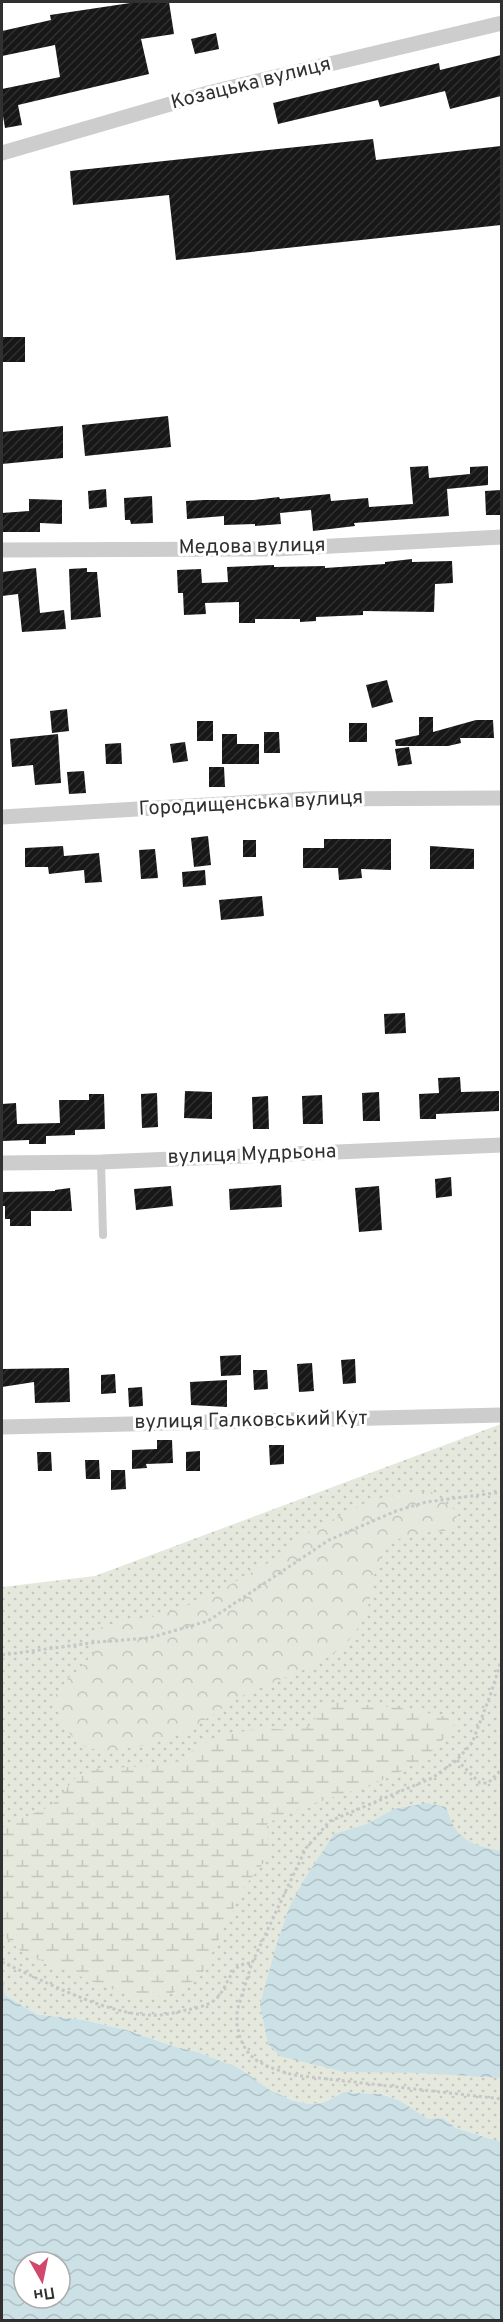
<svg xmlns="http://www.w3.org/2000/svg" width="503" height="2322" viewBox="0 0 503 2322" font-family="Overpass,sans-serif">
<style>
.grass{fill:url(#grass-dots)}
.forest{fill:url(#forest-crowns)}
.wetland{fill:url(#wetland-marsh)}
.water{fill:url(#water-waves);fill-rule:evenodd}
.building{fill:url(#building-hatch)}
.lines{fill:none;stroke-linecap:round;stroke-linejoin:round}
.path{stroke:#c7c7c7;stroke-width:3;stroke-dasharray:3 3;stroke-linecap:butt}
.service{stroke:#cdcdcd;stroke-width:8}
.minor{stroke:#cdcdcd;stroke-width:15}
.labels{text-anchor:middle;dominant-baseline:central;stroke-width:6;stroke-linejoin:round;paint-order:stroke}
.street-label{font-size:20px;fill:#303030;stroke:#fff}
</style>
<defs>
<pattern id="grass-dots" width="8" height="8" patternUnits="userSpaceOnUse" patternTransform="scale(1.5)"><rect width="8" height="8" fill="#e5e8dd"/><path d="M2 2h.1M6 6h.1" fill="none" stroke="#c5c7be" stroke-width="1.8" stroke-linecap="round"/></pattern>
<pattern id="forest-crowns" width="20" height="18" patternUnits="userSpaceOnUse" patternTransform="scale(1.5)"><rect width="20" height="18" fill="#e5e8dd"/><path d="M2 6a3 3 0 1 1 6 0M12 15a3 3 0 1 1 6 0" fill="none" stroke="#c5c7be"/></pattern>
<pattern id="wetland-marsh" width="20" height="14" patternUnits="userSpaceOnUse" patternTransform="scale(1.5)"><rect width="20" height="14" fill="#e5e8dd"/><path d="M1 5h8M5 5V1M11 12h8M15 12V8" fill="none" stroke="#c5c7be"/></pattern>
<pattern id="water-waves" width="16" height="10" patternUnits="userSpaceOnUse" patternTransform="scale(1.5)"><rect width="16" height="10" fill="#cbe1e6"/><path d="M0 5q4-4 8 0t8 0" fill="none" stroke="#afc1c6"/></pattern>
<pattern id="building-hatch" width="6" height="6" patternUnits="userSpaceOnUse" patternTransform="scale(1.5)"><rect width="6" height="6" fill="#171717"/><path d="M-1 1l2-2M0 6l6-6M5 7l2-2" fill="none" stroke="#303030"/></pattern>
</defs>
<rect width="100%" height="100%" fill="#fff"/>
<!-- grass -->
<path class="grass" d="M501,1424V2142L456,2128L443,2118L428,2120L399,2100L382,2094L343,2092L325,2102L310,2104L291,2100L270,2090L239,2068L198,2052L176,2047L127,2030L84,2020L36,2014L5,1995L2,1981V1587L95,1576Z"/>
<!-- forest -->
<path class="forest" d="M430,1491L459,1513L448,1530C432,1534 412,1530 399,1539C372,1556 375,1580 368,1607C366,1615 359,1627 353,1635C329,1667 277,1678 242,1696C225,1705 209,1718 192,1728C168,1741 107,1759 82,1745C66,1735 60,1715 53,1699L68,1678L82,1667L93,1653L96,1629L125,1620L149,1618L201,1601L277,1558L297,1539L347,1512L373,1499Z"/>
<!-- wetland -->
<path class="wetland" d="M336,1702L401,1708L458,1719C452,1728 446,1737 438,1745C396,1789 319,1794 267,1824V1837L274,1850L244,1887L201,1976L169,1995L138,1998L106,1987L23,1953L2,1934V1827L51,1806L77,1776L89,1769L170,1765L210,1740L229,1734L261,1728L289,1730L309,1726L327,1704Z"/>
<!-- water -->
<path class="water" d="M427,1803L446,1807C455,1839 470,1845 501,1851V2078L420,2073L344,2072L280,2056L268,2044L260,2004L277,1943L289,1908L302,1883L334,1834L367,1824L394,1809Z
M3,1980L5,1995L36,2014L84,2020L127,2030L176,2047L198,2052L239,2068L270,2090L291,2100L310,2104L325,2102L343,2092L381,2094L399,2100L428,2119L443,2118L456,2128L501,2142V2320H2ZM24,2262H60V2298H24Z"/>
<!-- building -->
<path class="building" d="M137,2H169L174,34L141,39L149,74L18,105L22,125L5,128L2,110V89L60,77L55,45L2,56V31L51,20L50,15Z
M216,33L219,49L195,54L191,39Z
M501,55V96L450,109L445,91L380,107L378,100L278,124L273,103L439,63L440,70Z
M373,139L376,160L501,146V225L176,260L169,195L73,205L70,171Z
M2,337H25V362H2Z
M168,416L171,447L85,456L82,425Z
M63,426V458L2,464V432Z
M428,466L429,478L470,474V467L488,466V485L447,489L449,516L354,523L355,526L313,531L311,510L280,513L281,524L255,526V524L224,525V516L187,519L186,501L204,500H253L279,497L280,499L330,494L331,501L368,498L369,507L413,504L410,467Z
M106,489L107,507L89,509L88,491Z
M501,490V515H486L485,491Z
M152,496L153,523L131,524L130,520H125L124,498Z
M29,499L62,500V524L40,523V532H2V513L29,511Z
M412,559V562L452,561L453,583L435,584L434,612L363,611V615L316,617V621L300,622V619H255V623H239V602L205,603L206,614L184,615L183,593H178L177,570L201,569L202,583L228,582L227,567L274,565V567L325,566V568L385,564V562Z
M36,568L40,613L64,610L66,629L22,632L18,594L2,596V572Z
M87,568V572H97L101,617L71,620L69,569Z
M387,680L393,702L372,708L366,685Z
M67,709L69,731L52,733L50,711Z
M419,717H433V732L476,720H493L494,738H460L461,743L448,746H396L395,740L419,735Z
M197,721H213V741H197Z
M349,723H367V742H349Z
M264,732H279L280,753H264Z
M58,734L61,783L35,785L33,765L12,767L10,739Z
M222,734H237V744H259V764H222Z
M185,742L188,761L173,763L170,744Z
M121,743L122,764H106L105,744Z
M409,747L412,764L398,766L395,749Z
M209,767H224L225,787H209Z
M84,771L86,793L69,794L67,772Z
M208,836L211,865L194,867L191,838Z
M324,839H391V870L361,869L362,878L339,880L338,868H303V848H324Z
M243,840H256V857H243Z
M63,846L64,856L99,853L102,882L85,883L84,870L49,874L48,867H25V848Z
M430,846L474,849V869H430Z
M155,849L158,878L141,879L139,850Z
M205,870L206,885L183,887L182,872Z
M262,896L264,916L221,920L219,900Z
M405,1013L406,1033L385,1034L384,1014Z
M460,1077L461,1092L499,1091V1111L436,1114V1119H420L419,1094L439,1093L438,1078Z
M185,1091L212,1092V1119L184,1118Z
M379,1092L380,1121H363L362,1093Z
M157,1093L158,1127L142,1128L141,1094Z
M89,1094H104L105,1129L75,1130V1135L46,1136V1144H29V1140L2,1141V1104L16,1103L17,1124L60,1123L59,1100H89Z
M322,1095L323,1124H303L302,1096Z
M268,1096L269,1129H253L252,1097Z
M451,1177L452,1196L436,1198L435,1179Z
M281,1185L282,1207L230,1210L229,1189Z
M171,1186L173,1206L136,1210L134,1189Z
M379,1186L382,1230L359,1232L355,1188Z
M70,1188L72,1211H31V1226H10V1219H5V1206H2V1192L55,1191V1190Z
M241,1355V1375L221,1376L220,1356Z
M355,1359L356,1383L343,1384L341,1360Z
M312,1363L314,1391L299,1392L297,1364Z
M69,1368L70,1402L35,1403L34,1382L2,1387V1369Z
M253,1370H267L268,1389L254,1390Z
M115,1374L116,1393L101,1394V1375Z
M227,1380V1407L191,1405L190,1382Z
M142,1387L143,1406L129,1407L128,1388Z
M157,1440H172L173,1463L146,1464L147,1468L132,1469V1450L157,1449Z
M269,1445H284V1464L270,1465Z
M200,1451V1471H186V1452Z
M37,1452H51L52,1471H38Z
M85,1460H99L100,1479H86Z
M111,1470H125L126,1489L111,1490Z"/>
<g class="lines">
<!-- path -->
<path class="path" d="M2,1655L98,1642L149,1638L208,1621L329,1540L396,1511L426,1502L502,1492
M502,1658L490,1696L472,1743L457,1760L432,1778L330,1821L306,1848L252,1963L237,2011V2025L240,2038L246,2050L254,2059L269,2067L293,2075L502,2099
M457,1760L480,1783H488L502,1769
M2,1962C44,1981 103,2013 149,2015C161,2016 174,2013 186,2010C194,2009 205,2006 212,2002C231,1989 226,1963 252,1963"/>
<!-- service -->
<path class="service" d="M101,1162L103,1235"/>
<!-- minor -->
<path class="minor" d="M2,153L208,93L502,23
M2,550L276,549L502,537
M2,817L309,799L502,798
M2,1163L101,1162L502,1145
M2,1427L502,1415"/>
</g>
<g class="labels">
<!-- street labels -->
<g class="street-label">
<text transform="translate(251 84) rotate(-14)">Козацька вулиця</text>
<text transform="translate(252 547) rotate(-1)">Медова вулиця</text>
<text transform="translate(251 804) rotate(-3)">Городищенська вулиця</text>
<text transform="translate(252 1155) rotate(-2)">вулиця Мудрьона</text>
<text transform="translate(251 1421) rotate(-1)">вулиця Галковський Кут</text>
</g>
</g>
<!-- border -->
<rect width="503" height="2322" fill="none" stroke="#303030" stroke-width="6"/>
<!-- north arrow -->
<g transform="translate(42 2280) rotate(171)"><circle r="28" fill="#ffffff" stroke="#acacac" stroke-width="1.5"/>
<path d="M0-4.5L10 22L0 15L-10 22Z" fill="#d0496d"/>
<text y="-9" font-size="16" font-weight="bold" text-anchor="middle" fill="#303030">Пн</text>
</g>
</svg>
